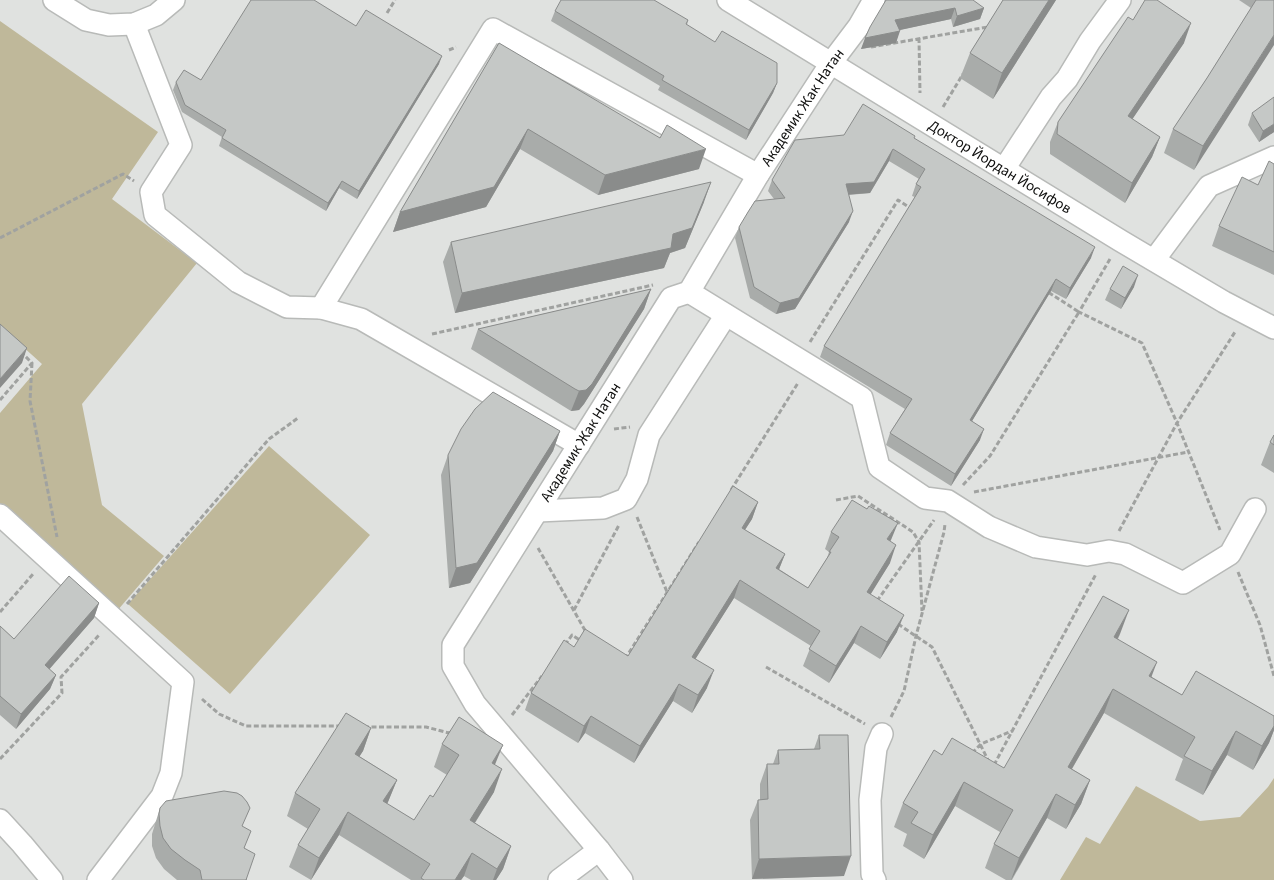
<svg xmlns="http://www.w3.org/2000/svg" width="1274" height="880" viewBox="0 0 1274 880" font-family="'Source Sans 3',sans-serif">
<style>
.green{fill:#bfb89a}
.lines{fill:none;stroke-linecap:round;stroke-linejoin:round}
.minor-casing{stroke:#b8bab8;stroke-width:24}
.path{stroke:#a0a2a0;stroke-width:3;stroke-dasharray:5 2.5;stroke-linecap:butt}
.minor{stroke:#fff;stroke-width:21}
.wall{fill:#a9acaa}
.shaded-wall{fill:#8a8c8b}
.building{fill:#c5c8c6;stroke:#8a8c8b}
.labels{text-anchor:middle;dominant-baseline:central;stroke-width:4;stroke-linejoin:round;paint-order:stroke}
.street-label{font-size:15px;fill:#0e0e0d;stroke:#eef0ed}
</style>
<rect width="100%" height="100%" fill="#e0e2e0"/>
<!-- green -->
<path class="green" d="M0,21L158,132L112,199L197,263L82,404L102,505L164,556L117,611L0,503V413L42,364L0,326Z
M269,446L370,535L230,694L128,604Z
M1274,778V880H1060L1086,837L1100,844L1136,786L1200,821L1240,817L1268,787Z"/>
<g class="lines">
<!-- minor casing -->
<g class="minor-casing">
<g id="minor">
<path d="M54,0L86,20L109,25L134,24L156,15L174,0"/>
<path id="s1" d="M728,0L1121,241L1224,302L1274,328"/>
<path d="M134,24L181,145L151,192L155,215L238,282L287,307L321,308L361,319L579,445"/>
<path d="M1004,169L1051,97L1067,79L1090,41L1120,0"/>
<path d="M1154,260L1209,186L1274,157"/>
<path d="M689,292L862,398L879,467L925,498L948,501L989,527L1036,547L1087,555L1109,551L1125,554L1183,583L1230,554L1255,509"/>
<path d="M321,308L493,29L758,175"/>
<path d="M538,511L603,508L626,499L637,479L649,435L726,315"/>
<path d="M0,515L183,682L171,773L162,796L98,880"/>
<path d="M0,820L22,844L52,880"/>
<path d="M559,880L599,850"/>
<path id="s2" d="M622,880L599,850L475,704L453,666V645L671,298L689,292L758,175L831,63L859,26L874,0"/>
<path d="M875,880L872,874L870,800L876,748L882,734"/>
</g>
</g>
<!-- path -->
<path class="path" d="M387,13L395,0
M919,38L920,93
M871,47L988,27
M449,50L456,47
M943,107L963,74
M0,238L123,174L134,181
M1110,259L1079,312L1142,343L1177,423L1220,530
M432,334L653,285
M810,342L898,200L912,209
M32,363L30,401L57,537
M0,400L32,363L23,354
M614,429L630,427
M963,485L990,456L1079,312L1048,292
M731,490L798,383
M974,492L1188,452
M836,500L858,496L913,532L919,542L922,611
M637,517L667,592
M1119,531L1177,423L1235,332
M538,548L586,632
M1238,572L1260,625L1274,676
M877,601L934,520
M127,604L269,439L298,418
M574,610L619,525
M0,612L34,573
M898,624L932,647L989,762
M565,645L572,635L581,641
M625,659L699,542
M766,667L865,724
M202,699L219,714L246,726H340
M512,715L542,676
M891,717L904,691L916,636L944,532L945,524
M364,727H426L449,733L451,731
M972,753L981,744L1012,731
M0,759L62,693L61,677L100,634
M994,765L1096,574"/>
<!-- minor -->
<use href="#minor" class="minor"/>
</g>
<!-- wall -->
<path class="wall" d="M886,0L984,8L980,19L953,27L951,19L899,30L896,43L861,49Z
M1003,0H1056L993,99L960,78L970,53Z
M1239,0H1274L1194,170L1164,153L1173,129L1207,78L1251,8Z
M555,11L688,20L687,25L777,83L773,93L746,140L658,90L660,86L551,21Z
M1133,20L1184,43L1132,119L1160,137L1152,157L1125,203L1050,154V142L1058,122Z
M356,26L439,64L357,199L339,188L326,211L219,146L222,137L182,112L173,90L176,82L201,80Z
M499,43L699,169L598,195L520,149L486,207L393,232L400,212Z
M1252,113L1274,132L1259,142L1248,125Z
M914,138L1091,258L1066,299L1051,291L972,421L980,440L951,486L886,445L890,433L905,409L820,357L824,346L915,197L912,196L916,184L919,179L889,161L870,193L849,195V222L795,309L776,314L750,298L735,238L739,227L774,199L768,191L772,180Z
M1274,164V275L1212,246L1219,226L1258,185Z
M704,202L685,248L670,253L664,268L455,313L443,262L451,242Z
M1134,287L1121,309L1105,300L1110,289Z
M651,289L644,309L584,404L579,410L571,411L471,349L478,329Z
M560,431L553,451L470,583L449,588L441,475L448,455Z
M1274,435V473L1261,465L1270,442Z
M758,502L752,519L745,530L785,554L779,569L808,588L827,558L829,552L825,549L831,532L890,542V563L870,594L897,632L880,659L854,643L829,683L803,666L811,646L734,598L695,659L707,688L692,713L673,701L634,763L585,733L578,743L525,710L531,693L574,647L628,656Z
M99,603L94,618L49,669L56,675L50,689L16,729L0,715V626L14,639Z
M1120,634L1118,639L1152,677L1182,695L1274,716V730L1269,743L1253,770L1227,755L1203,795L1175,780L1183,759L1104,713L1072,769L1090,780L1081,804L1066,829L1047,818L1012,880H1006L985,868L994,844L1000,832L955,806L924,859L903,846L907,834L894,827L903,803L942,755L1004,768Z
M371,728L363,751L359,756L397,780L387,804L414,820L433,797L447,775L434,767L442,744L495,765L494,792L475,823L511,846L503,869L496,880H471L464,876L461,880H411L339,835L311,880L289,867L298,845L308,829L287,816L295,793Z
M819,735L844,876L752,879L750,820L758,800H760V784L767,764H773L778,750L814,749Z
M160,808L243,827L247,880H177L164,869L156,858L152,846V834Z"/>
<!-- shaded-wall -->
<path class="shaded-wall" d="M1049,0H1056L993,99L1002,73Z
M955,8L951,19L891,32L895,20Z
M984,8L980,19L953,27L957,16Z
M1191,23L1184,43L1121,136L1128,116Z
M900,31L896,43L861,49L865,38Z
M1274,35V45L1194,170L1203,146Z
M442,56L439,64L357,199L359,191Z
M777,83L773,93L746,140L749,130Z
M1274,124V132L1259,142L1263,131Z
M528,129L520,149L486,207L393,232L400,212Z
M1160,137L1152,157L1125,203L1132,183Z
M706,149L699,169L598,195L605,175Z
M893,149L889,161L870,193L842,195L846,184Z
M342,181L339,188L326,211L328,203Z
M711,182L704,202L685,248L670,253L664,268L455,313L462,293L673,234Z
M853,211L849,222L795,309L776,314L780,303Z
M1095,247L1091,258L1066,299L1070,288Z
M1138,275L1134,287L1121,309L1125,298Z
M1056,279L1051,291L966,431L970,420Z
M651,289L644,309L584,404L579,410L571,411L579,391Z
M27,348L22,363L0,388V379Z
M984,429L980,440L951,486L955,474Z
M560,431L553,451L470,583L449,588L456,568Z
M758,502L752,519L735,545L742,528Z
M898,523L891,540L881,557L887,539Z
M896,545L890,563L861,610L867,592Z
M785,554L778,572L776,568Z
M740,580L734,598L686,674L692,657Z
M99,603L94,618L40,680L45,665Z
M1129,610L1120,634L1105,660L1114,637Z
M904,615L897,632L880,659L887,642Z
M861,626L854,643L829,683L836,666Z
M1157,662L1148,686L1149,676Z
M714,670L707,688L692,713L698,695Z
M56,675L50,689L16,729L21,714Z
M679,684L673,701L634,763L640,746Z
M1113,689L1104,713L1059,791L1068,767Z
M591,716L585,733L578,743L584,726Z
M1274,726V730L1269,743L1253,770L1262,746Z
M371,728L363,751L347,776L355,754Z
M1236,731L1227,755L1203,795L1212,771Z
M503,745L494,767L492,763Z
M502,769L494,792L462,843L470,820Z
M397,780L388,802L375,824L383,801Z
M1090,780L1081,804L1066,829L1075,805Z
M964,782L955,806L924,859L933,835Z
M1056,794L1047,818L1011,880L1019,858Z
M348,812L339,835L311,880L319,858Z
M511,846L503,869L496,880H493L497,869Z
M472,853L464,876L461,880H455Z
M851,856L844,876L752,879L759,859Z"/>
<!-- building -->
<path class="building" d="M251,0H314L356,26L366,10L442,56L359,191L342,181L328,203L222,138L226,130L185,105L176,82L184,70L201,80Z
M561,0H654L688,20L686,24L715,42L722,31L777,63V83L749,130L662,80L664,76L555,11Z
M886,0H973L984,8L957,16L955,8L895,20L900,31L865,38L870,27Z
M1003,0H1049L1002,73L970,53Z
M1145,0H1157L1191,23L1128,116L1160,137L1132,183L1057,134L1058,122L1128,17L1133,20Z
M1256,0H1274V35L1203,146L1173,129L1207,78Z
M499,43L660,138L667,125L706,149L605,175L528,129L494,187L400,212Z
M1274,97V124L1263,131L1252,113Z
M863,104L915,136L914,138L1095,247L1070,288L1056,279L970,420L984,429L955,474L890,433L912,399L824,346L921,187L916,184L925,169L893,149L874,182L846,184L853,211L799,298L780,303L754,287L739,227L748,212L755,201L785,198L772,180L795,140L844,135Z
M1269,161L1274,164V252L1219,226L1242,177L1258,185Z
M711,182L692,228L673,234L671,248L462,293L451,242Z
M1123,266L1138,275L1125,298L1110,289Z
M651,289L592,384L586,390L579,391L575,389L478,329Z
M0,324L27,348L0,379Z
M493,392L560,431L477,563L456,568L448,455L461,429L475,409Z
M1274,435V445L1270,442Z
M733,486L758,502L742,528L785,554L776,568L808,588L831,552H829L839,537L831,532L852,500L867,509L869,506L898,523L887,539L896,545L867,592L904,615L887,642L861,626L836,666L809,649L820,631L740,580L692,657L714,670L698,695L679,684L640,746L591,716L584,726L531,693L564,640L574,647L585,629L628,656Z
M69,576L99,603L45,665L56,675L21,714L0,696V626L14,639Z
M1103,596L1129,610L1114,637L1157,662L1149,676L1182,695L1196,671L1274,716V726L1262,746L1236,731L1212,771L1184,756L1195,737L1113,689L1068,767L1090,780L1075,805L1056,794L1019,858L994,844L1013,810L964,782L933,835L911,823L918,812L903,803L934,750L942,755L952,738L1004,768Z
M346,713L371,728L355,754L397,780L383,801L414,820L430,795L433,797L459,755L442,744L459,717L503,745L492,763L502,769L470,820L511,846L497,869L472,853L455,880H424L421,878L430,864L348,812L319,858L298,845L320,809L295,793Z
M819,735H848L851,856L759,859L758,800L768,799L767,764H779L778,750L820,749Z
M224,791L237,793L242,796L247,802L250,808L242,826L251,831L244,848L255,854L246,880H202L200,870L185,860L171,849L163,838L160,826L159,814L160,808L166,801Z"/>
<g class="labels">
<!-- street labels -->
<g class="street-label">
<text stroke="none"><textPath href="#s2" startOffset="940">Академик Жак Натан</textPath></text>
<text stroke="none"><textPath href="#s1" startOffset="319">Доктор Йордан Йосифов</textPath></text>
<text stroke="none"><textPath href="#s2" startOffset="534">Академик Жак Натан</textPath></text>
</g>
</g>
</svg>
